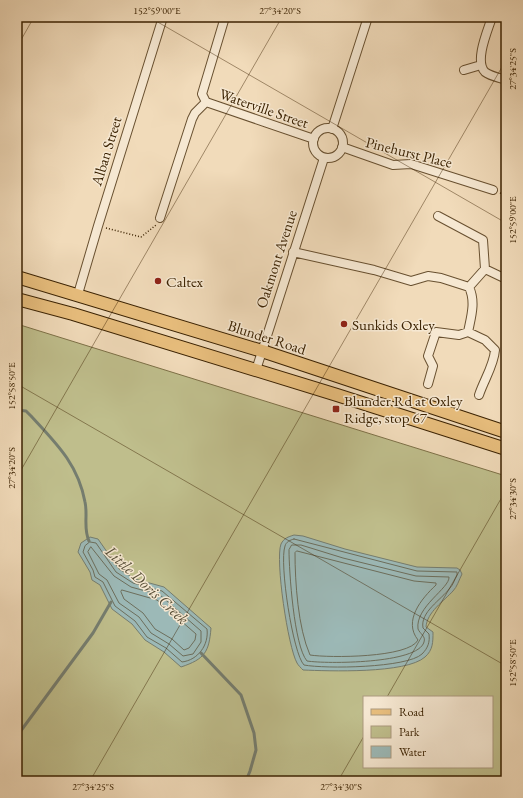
<svg xmlns="http://www.w3.org/2000/svg" width="523" height="798" viewBox="0 0 523 798" font-family="'EB Garamond',serif">
<style>
.green{fill:#bfbe8c;stroke:#7d7047;fill-rule:evenodd}
.water{fill:#9cb9b7;stroke:#757d6f}
.lines{fill:none;stroke-linecap:round;stroke-linejoin:round}
.shore{stroke:#6c6e5c;stroke-width:1}
.stream{stroke:#757d6f;stroke-width:3}
.street-casing{stroke:#685030;stroke-width:10}
.primary-casing{stroke:#3b2202;stroke-width:14}
.path{stroke:#3b2202;stroke-width:1.5;stroke-dasharray:1 2;stroke-linecap:butt}
.street{stroke:#f6e8d2;stroke-width:8}
.primary{stroke:#e8be7d;stroke-width:12}
.ticks{fill:none;stroke:#3b2202;stroke-width:1;stroke-opacity:0.45}
.poi-dot{fill:#8f2418;stroke:#f6e8d2;stroke-width:1.5}
.labels{text-anchor:middle;dominant-baseline:central;stroke-width:3;stroke-linejoin:round;paint-order:stroke}
.street-label{font-size:15px;fill:#3b2202;stroke:#f6e8d2}
.poi-label{font-size:15px;fill:#3b2202;stroke:#f6e8d2;text-anchor:start}
.water-label{font-size:16px;font-style:italic;fill:#584f38;stroke:#f6e8d2}
.neatline{fill:none;stroke:#3b2202;stroke-width:1.5}
.ticks-label{font-size:10px;text-anchor:middle;fill:#3b2202}
</style>
<rect width="100%" height="100%" fill="#f1dbba"/>
<filter id="stains"><feTurbulence type="fractalNoise" baseFrequency=".005" numOctaves="4"/><feColorMatrix values="0 0 0 0 .2 0 0 0 0 .09 0 0 0 0 .02 0 0 0 .5 -.17"/></filter>
<radialGradient id="worn" r=".72"><stop offset=".6" stop-color="#630" stop-opacity="0"/><stop offset="1" stop-color="#630" stop-opacity=".3"/></radialGradient>
<!-- green -->
<path class="green" d="M17,324L506,476V781H17ZM364,697H492V767H364Z"/>
<!-- water -->
<path class="water" d="M294,535L303,536L345,549L417,567L457,568L460,570L462,574C459,580 457,587 453,591C444,601 427,612 426,627L433,632C433,642 433,650 425,657C406,674 328,671 303,670C301,668 298,665 297,663C288,647 275,560 281,544C284,538 288,537 294,535Z
M90,537L98,539L119,569L135,579L164,587L211,628C209,652 205,659 181,667L164,652L145,640L132,624L112,609L100,585L92,580L90,572L78,552L81,543Z"/>
<g class="lines">
<!-- shore -->
<path class="shore" d="M294,539L417,571L457,572V575C455,579 453,585 450,588C441,600 420,612 423,628L429,634C430,642 428,648 422,654C407,668 325,669 304,665C293,654 279,563 285,546C286,542 290,540 294,539Z
M90,542L96,543L116,572L133,583L162,591L207,629C209,645 198,660 182,662L166,648L147,637L135,621L115,606L103,582L95,577L93,570L83,552L85,546Z
M292,545H301L343,558L416,576L449,577C450,588 415,607 418,629C420,634 426,636 424,642C418,664 326,664 307,661C294,646 289,571 289,550Z
M91,547L114,576L131,587L160,595L201,631V642L193,654L183,656L169,644L151,633L139,617L119,603L107,580L99,574L88,552Z
M297,551L414,581L436,583V585C421,599 403,621 418,640C409,658 329,658 310,655C298,628 295,582 295,553Z
M122,590L157,600L196,634L195,640L189,648L184,650L172,639L155,629L143,613L124,599L121,592Z"/>
<!-- stream -->
<path class="stream" d="M17,410L26,411L31,416C56,443 78,464 85,502C88,515 83,528 89,541
M201,653L241,695L254,733L256,750L250,771L246,781
M17,736L93,633L111,602"/>
<!-- street casing -->
<g class="street-casing">
<path id="street" d="M492,17C488,30 474,61 485,72C490,76 500,78 506,80
M464,70L481,65
M206,102L314,139
M206,102L202,94L225,17
M313 143a15 15 0 1 1 30 0a15 15 0 1 1-30 0Z
M332,129L368,17
M342,147L393,165L411,164L493,190
M438,216L483,240L485,269L506,279
M160,218L192,119L195,113L206,102
M293,252L374,270L411,281L428,276L441,278L469,287
M78,294L98,226L163,17
M468,332C471,317 476,302 469,287L485,269
M256,370L324,158
M428,384L433,366L428,356L436,332L459,335L468,332L485,340L495,350C494,365 484,380 479,395"/>
</g>
<!-- primary casing -->
<g class="primary-casing">
<path id="primary" d="M17,277L262,351L506,432
M17,299L73,314L337,395L506,449"/>
</g>
<!-- path -->
<path class="path" d="M500,193L506,195
M106,228L141,237L156,225"/>
<!-- street -->
<use href="#street" class="street"/>
<!-- primary -->
<use href="#primary" class="primary"/>
</g>
<!-- ticks -->
<path class="ticks" d="M149,17L506,223M17,47L34,17M17,384L506,666M17,477L282,17M387,697L506,490M90,781L506,60M338,781L364,736"/>
<!-- markers -->
<g class="poi-dot">
<circle cx="158" cy="281" r="4"/>
<circle cx="344" cy="324" r="4"/>
<rect x="332" y="405" width="8" height="8" rx="2"/>
</g>
<g class="labels">
<!-- street labels -->
<g class="street-label">
<text transform="translate(264 108) rotate(19)">Waterville Street</text>
<text transform="translate(106 151) rotate(-73)">Alban Street</text>
<text transform="translate(409 152) rotate(14)">Pinehurst Place</text>
<text transform="translate(276 259) rotate(-72)">Oakmont Avenue</text>
<text transform="translate(267 337) rotate(18)">Blunder Road</text>
</g>
<!-- poi labels -->
<g class="poi-label">
<text x="166" y="281">Caltex</text>
<text x="352" y="324">Sunkids Oxley</text>
<text x="344" y="400">Blunder Rd at Oxley<tspan x="344" dy="17">Ridge, stop 67</tspan></text>
</g>
<!-- water labels -->
<g class="water-label">
<text transform="translate(147 585) rotate(43)">Little Doris Creek</text>
</g>
</g>
<!-- margin -->
<rect width="523" height="798" fill="none" stroke="#f1dbba" stroke-width="44"/>
<!-- legend -->
<rect x="363" y="696" width="130" height="72" fill="#f6e8d2" stroke="#ab997f"/>
<rect x="371" y="709" width="20" height="6" fill="#e8be7d" stroke="#ab997f"/>
<text x="399" y="716" font-size="12" fill="#3b2202">Road</text>
<rect x="371" y="726" width="20" height="12" fill="#bfbe8c" stroke="#ab997f"/>
<text x="399" y="736" font-size="12" fill="#3b2202">Park</text>
<rect x="371" y="746" width="20" height="12" fill="#9cb9b7" stroke="#ab997f"/>
<text x="399" y="756" font-size="12" fill="#3b2202">Water</text>
<rect x="22" y="22" width="479" height="754" class="neatline"/>
<g class="ticks-label">
<text x="157" y="14">152°59'00"E</text>
<text x="280" y="14">27°34'20"S</text>
<text transform="translate(512 69) rotate(-90)" y="4">27°34'25"S</text>
<text transform="translate(512 220) rotate(-90)" y="4">152°59'00"E</text>
<text transform="translate(11 386) rotate(-90)" y="4">152°58'50"E</text>
<text transform="translate(11 468) rotate(-90)" y="4">27°34'20"S</text>
<text transform="translate(512 499) rotate(-90)" y="4">27°34'30"S</text>
<text transform="translate(512 663) rotate(-90)" y="4">152°58'50"E</text>
<text x="93" y="790">27°34'25"S</text>
<text x="341" y="790">27°34'30"S</text>
</g>
<rect width="100%" height="100%" filter="url(#stains)"/>
<rect width="100%" height="100%" fill="url(#worn)"/>
</svg>
